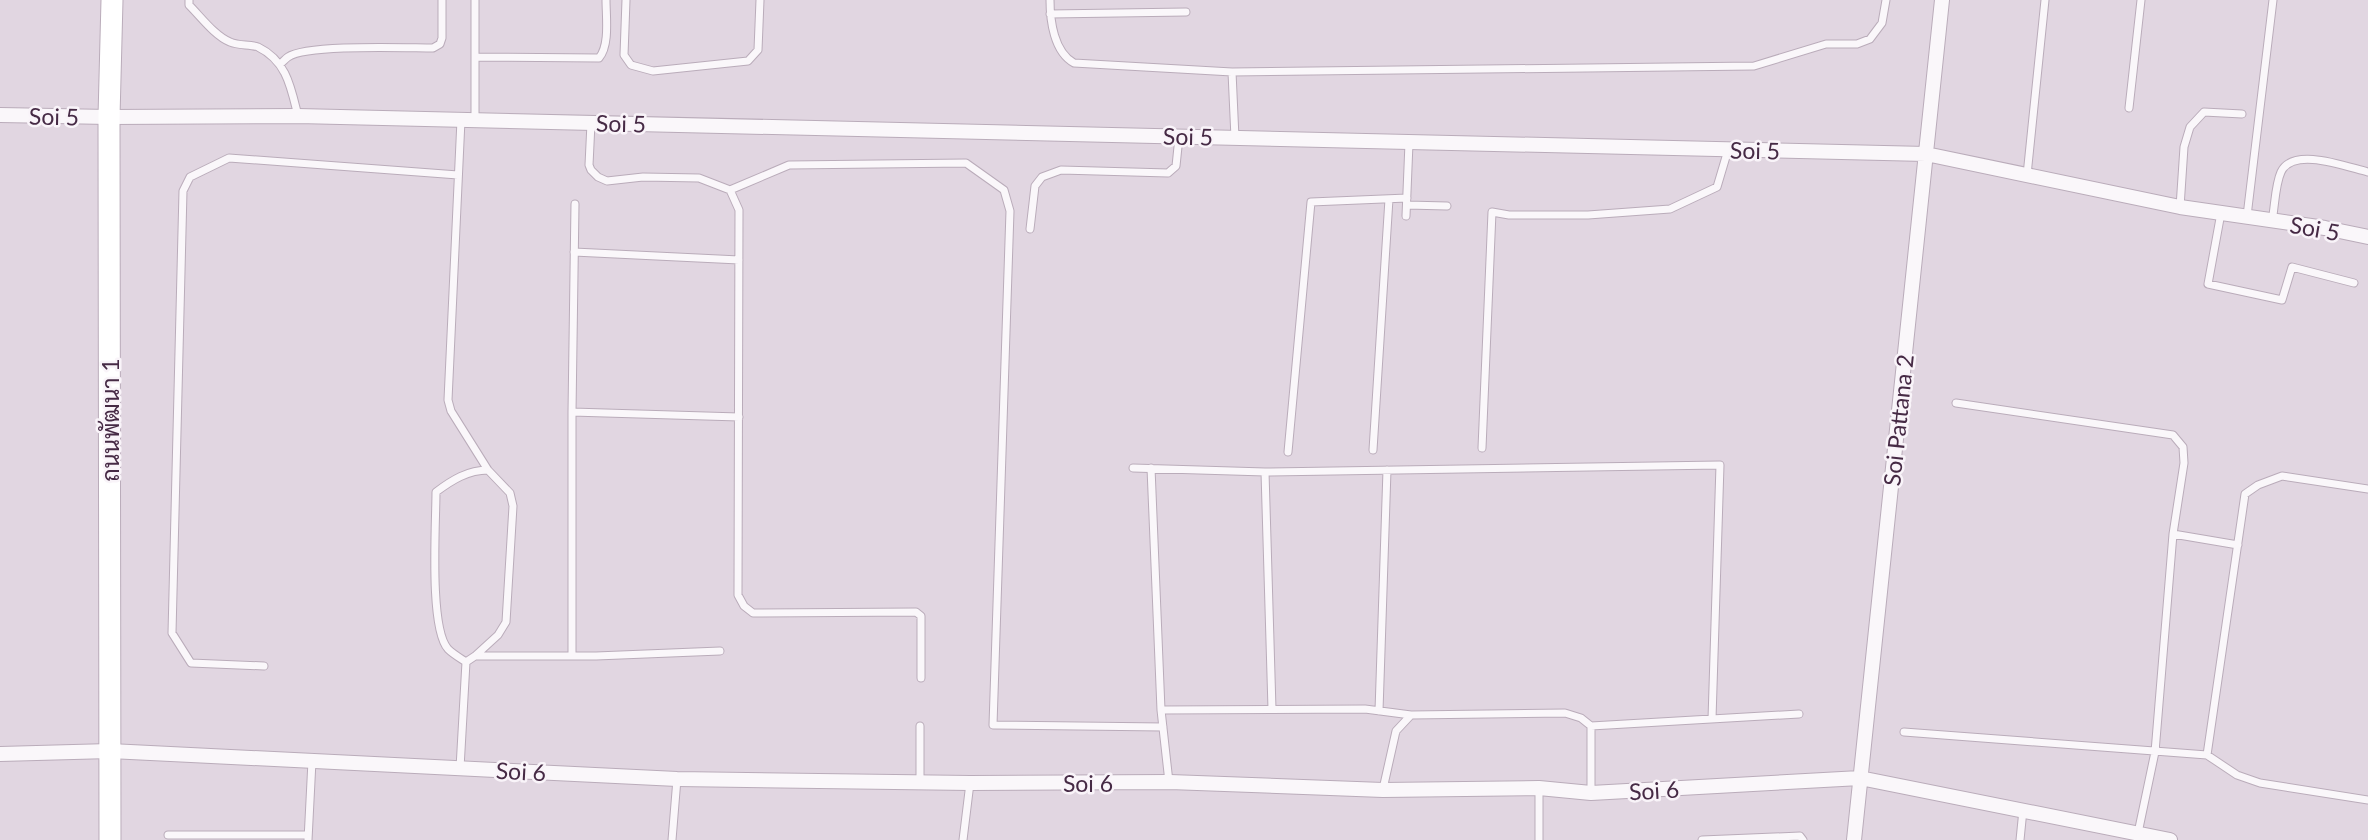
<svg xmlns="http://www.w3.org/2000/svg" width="2368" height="840" viewBox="0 0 2368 840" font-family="Lato,Sarabun,sans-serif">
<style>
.built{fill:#e1d6e1}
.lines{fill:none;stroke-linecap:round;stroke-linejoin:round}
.service-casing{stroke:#baacba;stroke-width:9}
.minor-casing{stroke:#baacba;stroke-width:16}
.secondary-casing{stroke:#baacba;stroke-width:23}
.service{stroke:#faf7fa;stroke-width:7}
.minor{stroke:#faf7fa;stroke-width:14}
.secondary{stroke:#fff;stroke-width:21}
.labels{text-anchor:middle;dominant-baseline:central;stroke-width:5;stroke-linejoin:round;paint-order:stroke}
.street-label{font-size:23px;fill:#462a45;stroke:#f9f4f9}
</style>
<rect width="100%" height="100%" fill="#ece4ec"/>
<!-- built -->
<path class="built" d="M0,0H2368V840H0Z"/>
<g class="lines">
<!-- service casing -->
<g class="service-casing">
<path id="service" d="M189,0V5C201,17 215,36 230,42C239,46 249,44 258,47C287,61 291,88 298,116
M626,0L624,55L631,65L653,71L748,61L758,50L760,0
M1050,0C1050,21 1054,52 1074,63L1232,72
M1050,14L1186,12
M475,57L599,58C610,45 606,17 606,0
M280,64C283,62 285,59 288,57C307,44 406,48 433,48L440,44L442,38V0
M2129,108L2141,0
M461,120L448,400L451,411L488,470C468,470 452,480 436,492C436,523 429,628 448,649C453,654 460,658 466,662
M475,120V0
M591,123L589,165L591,170L598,177L607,181L643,177L699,178L730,190L739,210L738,595L744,606L753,613L916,612L921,616V678
M1235,138L1232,72L1754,66L1826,44H1857L1870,39L1882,23L1886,0
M2027,175L2045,0
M730,190L789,165L966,163L1004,190L1010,211L993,725L1163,727
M1407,205L1447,206
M2180,207L2184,147L2190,127L2204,112L2242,114
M2221,213L2208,284L2282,300L2292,267L2354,283
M1406,216L1409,143
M2247,216L2273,0
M2272,221C2275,206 2275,185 2281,172C2293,146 2347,167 2368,172
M1030,229L1035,186L1042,177L1061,170L1168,173L1176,166L1179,137
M574,252L739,260
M1956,403L2173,435L2183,447L2184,463L2173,534L2155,752L2138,833
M572,412L739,417
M1482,448L1492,212L1509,215H1588L1670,209L1717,187L1728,150
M1373,450L1389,199
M1288,452L1311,202L1407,198
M1133,468L1265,472
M1151,468L1161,710L1169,782
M2173,534L2238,545
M475,656L498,635L506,622L513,506L510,493L488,470
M572,656V412L575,204
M264,666L191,663L172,633L183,191L190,177L229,158L458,175
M1272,709L1265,472L1720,465L1712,719
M1161,710L1365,709L1411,715
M1379,711L1387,470
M1904,732L2207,755L2237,775L2260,783L2368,800
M2207,755L2245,494L2258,485L2282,476L2368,489
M460,768L466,662L475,656H596L720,651
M920,782V726
M1383,789L1396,731L1411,715L1565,713L1581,718L1591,726
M1539,789V840
M1591,793V726L1799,714
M168,835H308
M308,840L312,761
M672,840L677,779
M963,840L970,783
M1702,840L1800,836L1803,840
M2020,840L2023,810"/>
</g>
<!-- minor casing -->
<g class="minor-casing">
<path id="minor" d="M0,115L109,117L298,116L1926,154L2180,207L2325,228L2368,237
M0,754L110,751L677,779L970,783L1170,782L1383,790L1539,788L1591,793L1860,778L2170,840
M1854,840L1942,0"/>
</g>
<!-- secondary casing -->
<g class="secondary-casing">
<path id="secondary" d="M110,840L109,117L112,0"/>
</g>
<!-- service -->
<use href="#service" class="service"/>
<!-- minor -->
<use href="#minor" class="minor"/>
<!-- secondary -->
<use href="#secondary" class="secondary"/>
</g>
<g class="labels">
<!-- street labels -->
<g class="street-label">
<text transform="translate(54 116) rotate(1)">Soi 5</text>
<text transform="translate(621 123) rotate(1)">Soi 5</text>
<text transform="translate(1188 136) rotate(1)">Soi 5</text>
<text transform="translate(1755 150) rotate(1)">Soi 5</text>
<text transform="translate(2315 228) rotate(10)">Soi 5</text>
<text transform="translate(110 420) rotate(-90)">ถนนพัฒนา 1</text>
<text transform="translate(1898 420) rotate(-84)">Soi Pattana 2</text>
<text transform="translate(521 771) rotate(3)">Soi 6</text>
<text x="1088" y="783">Soi 6</text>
<text transform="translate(1654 790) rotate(-3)">Soi 6</text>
</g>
</g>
</svg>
